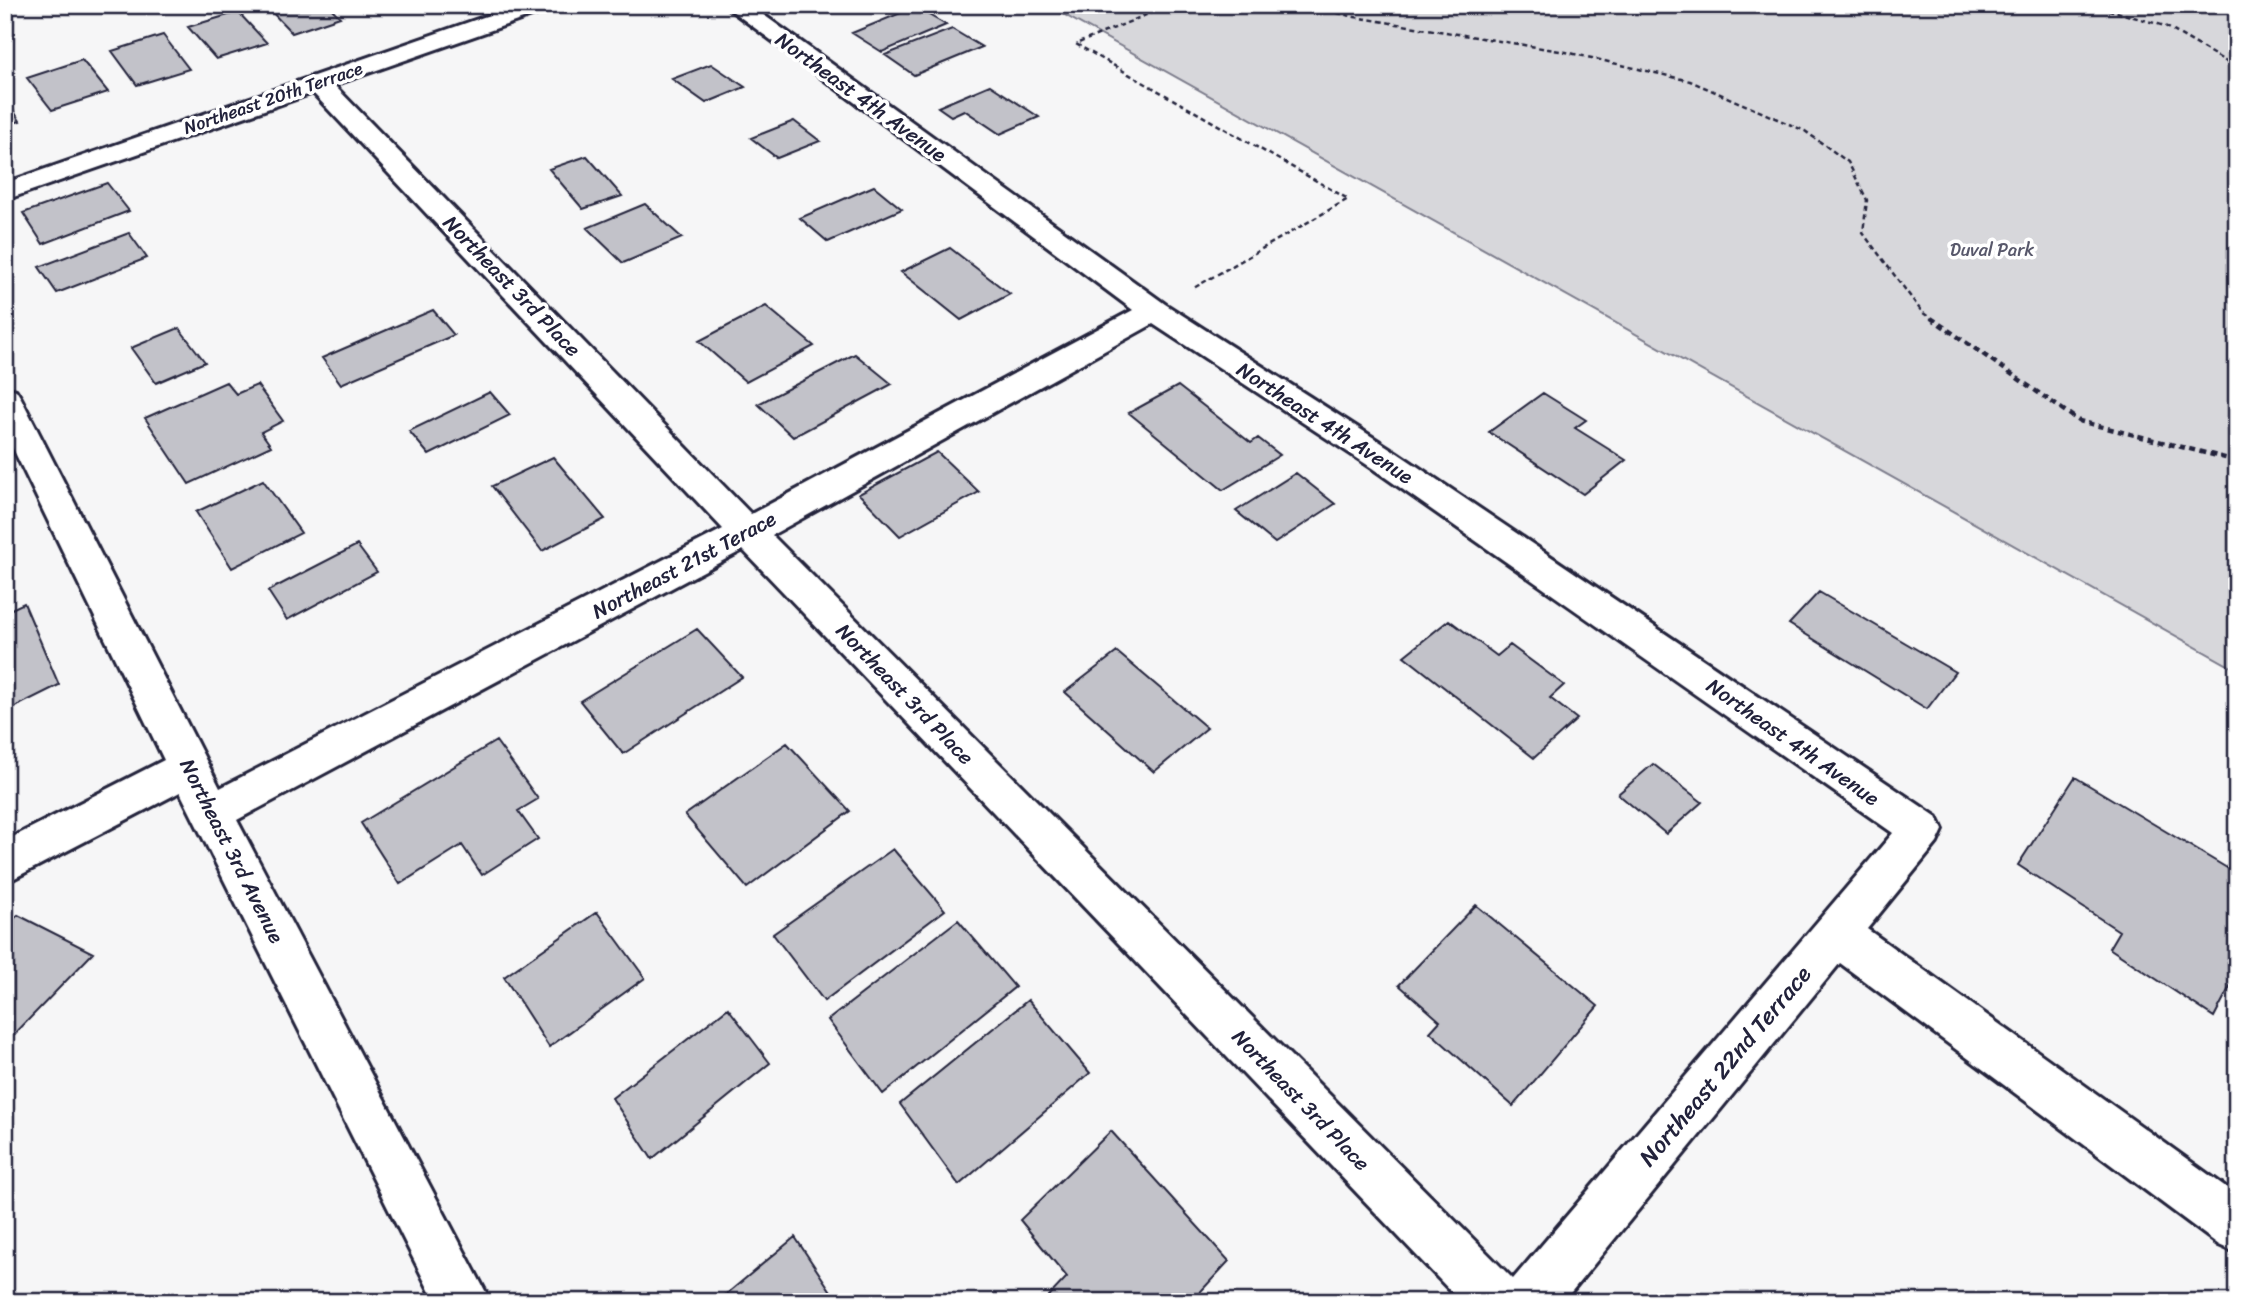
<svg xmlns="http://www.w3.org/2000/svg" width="2242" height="1307" viewBox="0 0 2242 1307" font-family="Sriracha,sans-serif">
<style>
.green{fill:#d7d7db;stroke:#7c7c8b;stroke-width:2}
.building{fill:#c2c2c9;stroke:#22223b;stroke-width:2}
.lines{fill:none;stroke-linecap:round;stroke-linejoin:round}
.street-casing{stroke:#22223b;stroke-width:6}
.path-far1{stroke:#22223b;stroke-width:2.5;stroke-dasharray:5 3.5;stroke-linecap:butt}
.path{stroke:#22223b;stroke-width:4.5;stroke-dasharray:6 4.5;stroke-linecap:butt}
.street{fill:#fff;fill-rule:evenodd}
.labels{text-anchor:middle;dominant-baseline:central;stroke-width:7;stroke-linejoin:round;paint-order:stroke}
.far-street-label{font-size:18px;fill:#22223b;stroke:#fff}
.far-park-label{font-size:18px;fill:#58586b;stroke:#fff}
.street-label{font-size:21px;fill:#22223b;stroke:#fff}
.near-street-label{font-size:24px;fill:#22223b;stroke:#fff}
</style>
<rect width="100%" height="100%" fill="#f6f6f7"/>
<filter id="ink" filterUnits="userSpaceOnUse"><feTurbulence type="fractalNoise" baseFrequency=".0143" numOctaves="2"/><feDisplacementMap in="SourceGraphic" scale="14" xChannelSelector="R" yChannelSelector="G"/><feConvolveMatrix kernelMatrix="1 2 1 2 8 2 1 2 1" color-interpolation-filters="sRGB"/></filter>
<g filter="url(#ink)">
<!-- green -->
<path class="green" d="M1047,5H2237V670Z"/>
<!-- building -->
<path class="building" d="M265,5H328L340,17L292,33Z
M915,7L946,25L882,52L852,33Z
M238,12L267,43L216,59L188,27Z
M952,29L982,47L914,75L885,55Z
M163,35L189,69L137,85L112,51Z
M82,60L108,92L52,110L27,78Z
M711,64L745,87L706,103L672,79Z
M990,85L1039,117L1000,134L964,110L951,116L938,107Z
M5,97L20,121L5,126Z
M794,121L820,141L777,158L751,138Z
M587,156L622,196L583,209L549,169Z
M107,183L129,211L43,244L23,213Z
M874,186L902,209L828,242L800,218Z
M645,204L682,238L623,263L587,228Z
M129,233L147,258L57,293L39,267Z
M950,248L1010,294L961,320L901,272Z
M766,306L814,346L746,382L699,341Z
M433,310L454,335L341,384L322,358Z
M179,328L205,362L156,383L131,348Z
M855,354L892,384L793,437L758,404Z
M226,382L236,394L257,385L283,421L261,432L271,446L189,484L145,418Z
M1178,386L1251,443L1258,438L1280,455L1223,490L1129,413Z
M490,392L510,415L429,455L409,431Z
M1543,393L1586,420L1575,428L1626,460L1583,494L1489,432Z
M937,452L979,492L900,536L859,494Z
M553,457L605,519L542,551L492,486Z
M1296,473L1335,504L1275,543L1236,511Z
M263,480L301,533L232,568L196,512Z
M357,545L377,572L287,620L268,591Z
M1819,592L1955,672L1927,709L1789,624Z
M24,603L59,685L5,712V612Z
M1449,620L1497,656L1510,645L1564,685L1550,698L1577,719L1534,758L1404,656Z
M697,629L742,677L623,754L580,701Z
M1117,652L1207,728L1154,772L1065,692Z
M496,741L538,799L518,811L538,839L482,875L462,845L400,884L361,823Z
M787,743L850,811L747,888L685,815Z
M1653,764L1702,802L1666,834L1618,794Z
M2075,777L2237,874V973L2214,1017L2109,948L2119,931L2018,865Z
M893,849L945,910L824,1001L773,934Z
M1476,905L1598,1006L1513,1106L1430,1032L1440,1021L1399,985Z
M597,912L645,978L549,1047L504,977Z
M18,915L93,953L5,1044V927Z
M958,920L1015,987L883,1094L828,1020Z
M1028,1000L1090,1073L959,1185L900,1104Z
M728,1008L770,1063L652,1159L612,1098Z
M1111,1131L1229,1261L1191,1302H1050L1047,1298L1067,1277L1020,1220Z
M795,1237L838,1302H717Z"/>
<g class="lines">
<!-- street casing -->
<g class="street-casing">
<path id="street" d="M518,5H552L549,10L334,85L751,514L1133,310L724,5H750L1165,304L1396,452L1937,817L1943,830L1937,843L1867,929L2237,1195V1253L2219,1245L1840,963L1563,1302H1461L743,550L237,820L491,1302H435L180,792L5,883V841L164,760L5,432V387L16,390L21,398L220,788L723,529L313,93L5,200V183ZM1153,324L1372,468L1893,833L1513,1279L772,535Z"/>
</g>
<!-- path-far1 -->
<path class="path-far1" d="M1170,5L1076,44L1348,199L1192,289
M1304,5L1355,17L1566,52L1690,81L1805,131L1848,162L1867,200L1863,233L1922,312L1933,320
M2092,5L2165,26L2237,68"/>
<!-- path -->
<path class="path" d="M1931,318L2079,421L2237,461"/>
<!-- street -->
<use href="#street" class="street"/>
</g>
</g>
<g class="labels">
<!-- far-street labels -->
<g class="far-street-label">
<text transform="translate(273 98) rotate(-19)">Northeast 20th Terrace</text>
</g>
<!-- far-park labels -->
<g class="far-park-label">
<text x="1992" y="250">Duval Park</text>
</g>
<!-- street labels -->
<g class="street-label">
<text transform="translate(861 97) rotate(36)">Northeast 4th Avenue</text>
<text transform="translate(512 286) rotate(46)">Northeast 3rd Place</text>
<text transform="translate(1325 423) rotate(33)">Northeast 4th Avenue</text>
<text transform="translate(684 565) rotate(-28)">Northeast 21st Terace</text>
<text transform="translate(905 694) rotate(46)">Northeast 3rd Place</text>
<text transform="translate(1793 742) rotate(35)">Northeast 4th Avenue</text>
<text transform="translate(232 851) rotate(63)">Northeast 3rd Avenue</text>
<text transform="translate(1301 1100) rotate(46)">Northeast 3rd Place</text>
</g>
<!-- near-street labels -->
<g class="near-street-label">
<text transform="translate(1725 1066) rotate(-50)">Northeast 22nd Terrace</text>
</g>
</g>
<!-- margin -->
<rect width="2242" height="1307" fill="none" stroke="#fff" stroke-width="28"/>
<rect x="14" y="14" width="2214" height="1279" fill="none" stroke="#22223b" stroke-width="2.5" filter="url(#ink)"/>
</svg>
